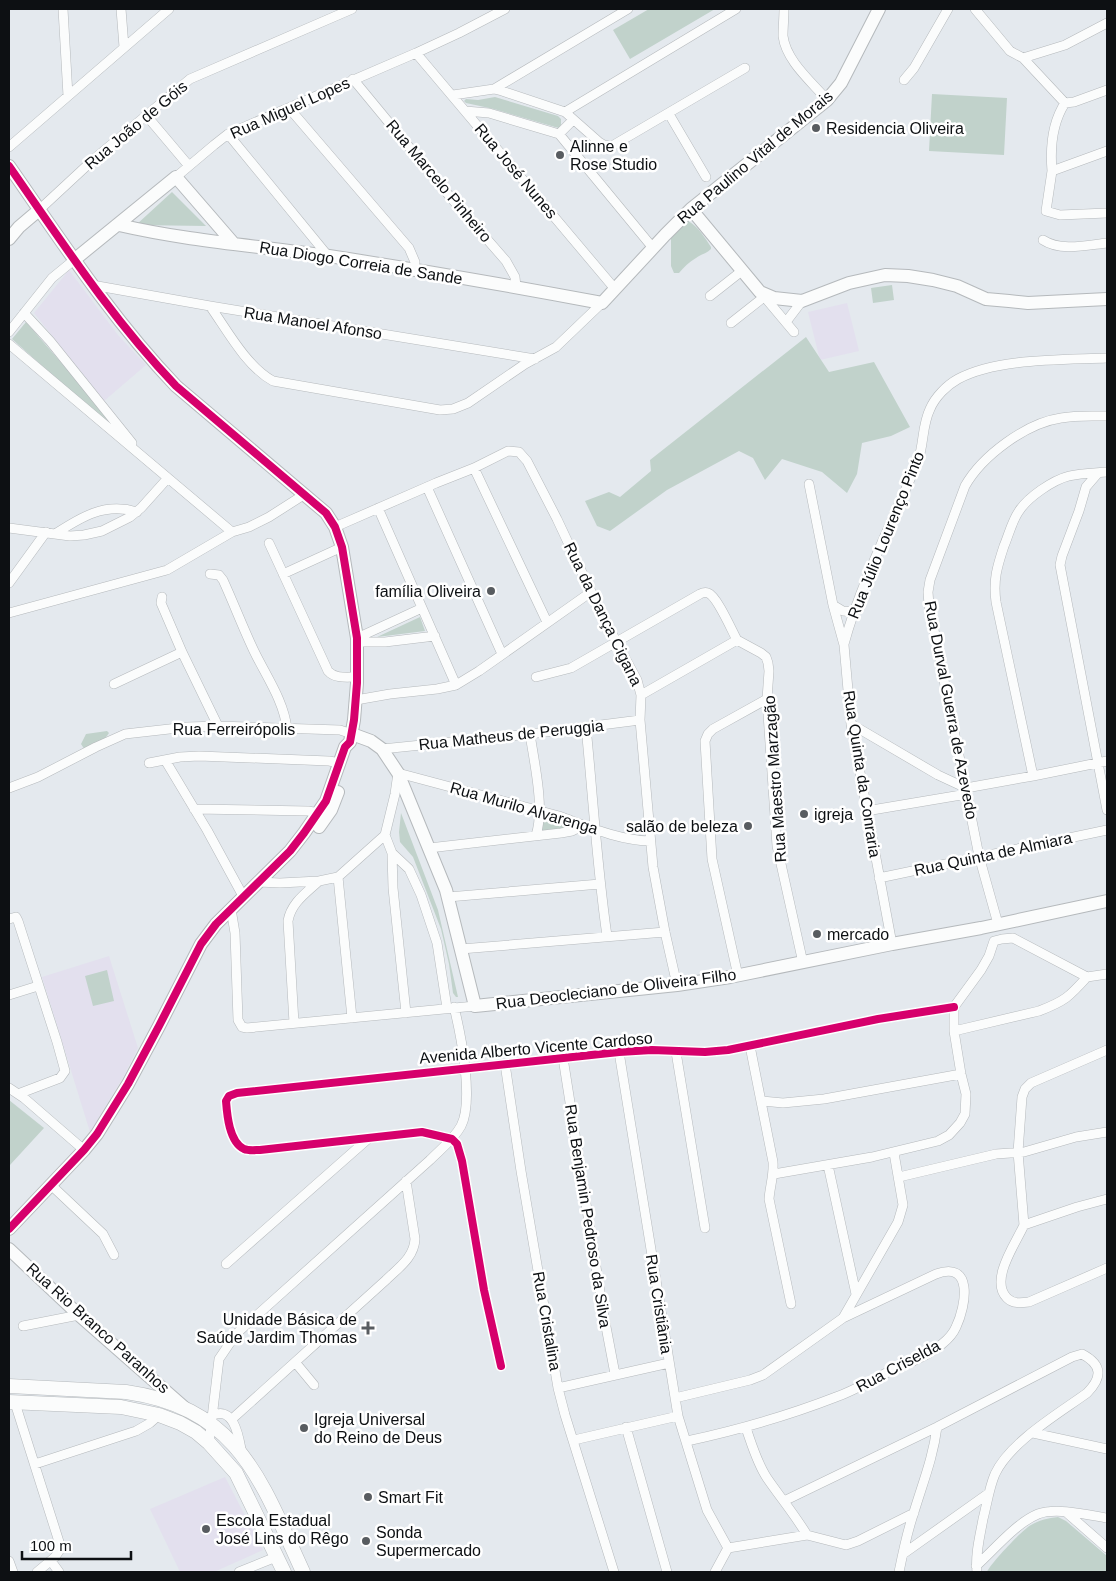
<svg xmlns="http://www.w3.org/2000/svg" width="1116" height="1581" viewBox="0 0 1116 1581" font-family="Arial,sans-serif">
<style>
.education{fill:#e3e0ee}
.green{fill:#c1d2cb}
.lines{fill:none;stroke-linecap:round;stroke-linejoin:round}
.street-casing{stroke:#b5b9bc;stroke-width:10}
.secondary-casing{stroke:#b5b9bc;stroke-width:14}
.primary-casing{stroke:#b5b9bc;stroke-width:15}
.street{stroke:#fbfcfc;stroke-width:9}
.secondary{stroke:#fbfcfc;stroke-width:12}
.primary{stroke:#fbfcfc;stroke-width:14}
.cycleway-casing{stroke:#fff;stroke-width:11}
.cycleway{stroke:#d6006c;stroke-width:8}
.poi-dot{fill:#585c60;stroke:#fff;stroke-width:2}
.labels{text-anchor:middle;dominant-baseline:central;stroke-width:5;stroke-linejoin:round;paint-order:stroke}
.street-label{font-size:16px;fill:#0d1013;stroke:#fff}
.poi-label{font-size:16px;fill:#0d1013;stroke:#fff;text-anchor:start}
</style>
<rect width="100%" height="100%" fill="#e4e9ee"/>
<!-- education -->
<path class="education" d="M69,270L118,335L146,365L104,401L34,313Z
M847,303L859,351L820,360L808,312Z
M109,956L138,1048L122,1079L90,1132L42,977Z
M225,1477L263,1550L214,1572H180L150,1509Z"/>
<!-- green -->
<path class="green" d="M649,9H715L630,59L613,30Z
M932,94L1007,98L1004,155L929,151Z
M495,97L558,116L561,119V125L559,128L555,127L494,109L466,103L464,101L466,99L478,100Z
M172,192L206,226L136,225Z
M688,221C698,226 705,238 711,247V249C706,254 701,254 696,258C689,262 684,267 679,273H674L671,266V235L678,224Z
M892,285L894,300L873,303L871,288Z
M26,322L104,412L113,429L12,339Z
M806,337L829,372L874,362L910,427L891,436L862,443L857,474L847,493L822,472L782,459L765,480L753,458L739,451L667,490L610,531L597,526L585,501L609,492L620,497L651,471L650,460Z
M420,617L425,631L377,637Z
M107,731L109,733L104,740L85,750L81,744L86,734Z
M401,813L438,910L458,997H456L453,993L449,964L441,929L413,857L400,842L399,832Z
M541,813L559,819L572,827L539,833Z
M107,970L114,1001L93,1006L85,976Z
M9,1100L44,1128L10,1165L9,1163Z
M1058,1517L1066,1521L1107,1556V1572H987C990,1564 1022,1530 1031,1525C1040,1520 1048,1518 1058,1517Z"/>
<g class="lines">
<!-- street casing -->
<g class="street-casing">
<path id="street" d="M63,9L68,96
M121,9L124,47
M784,9C784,18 783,27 783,36C786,61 812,82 827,100
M975,9L1010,51L1023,58L1065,103
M416,53L615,289
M1023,58L1065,45L1107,23
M353,79L452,199L506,261L515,277L516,287
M904,80L914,68L948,9
M494,89L628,9
M453,95L494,89L502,91L565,112L599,142L604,145L612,146L745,68
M1065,103L1074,102L1107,90
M289,108L409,248L415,262L414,271
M465,111L489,113L559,134L653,248
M565,112L736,9
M669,114L706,177
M146,115L189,166
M228,134L328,256
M559,134L573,120
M9,147L169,9
M1107,151L1052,171L1046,211L1060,215L1107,213
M1052,171C1050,147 1052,123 1065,103
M176,177L214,145L228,134L416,53L459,33L505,9
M39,210L94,159L190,79L352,9
M1043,240C1061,252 1088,245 1107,243
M92,285L210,306L535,359
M762,294L794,332
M710,296L743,270
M210,306C227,330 246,366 273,381L440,410L453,409L468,403L525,364L556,347L602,303
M24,313L50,341L132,443
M786,322L802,301
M731,323L764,297
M9,332L52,278L74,260
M9,344L232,532
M474,468L547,622
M1098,473L1086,487L1079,511L1062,556L1060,565L1107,810
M809,484L833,605L844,645L851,724L892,944
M427,487L502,654
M378,508L456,685
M335,527L436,483L474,468L508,451L519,452L527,461L557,519L602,615L637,680L641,695L640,720L653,867L665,932L677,985
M9,528L70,536L84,535L102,531L130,517L141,508L167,479
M55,534C81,517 105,502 137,512
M269,543L328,671C335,679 347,677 357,677
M210,574L219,575L223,580C234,604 243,628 254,651C266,676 284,701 287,729
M283,574L342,547
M9,583L46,532
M162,597L161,603L182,652L218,726
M833,605L843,611L854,612
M9,613L167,570L232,532L249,527L269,517L305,494
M357,638L422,608
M737,640L761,653L766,657L768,663L769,671L767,699L777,846L803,963
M357,642H385L435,636
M844,644C861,582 893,520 918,461C924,444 922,425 930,409C935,397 947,385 958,379C997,358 1063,360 1107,358
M536,677L571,668L700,594C702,593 705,592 708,593C717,596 732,631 737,640
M114,684L182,652
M641,695L737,640
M356,700L390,694L437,689L456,685L479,671L591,592
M851,724L938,775L966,788L1033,776L1107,761
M586,727C593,797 597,867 607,936
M530,734C534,762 545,808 536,835
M382,749L530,734L640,720
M165,760L207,830L243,896
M149,763L180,757L199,756L329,761L340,763
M1033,776L996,602C993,580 997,567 1004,546C1009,534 1012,521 1019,511C1028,497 1053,480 1069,476C1081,473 1095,473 1107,472
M9,788L38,777L96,747L125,734L187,727L218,726L340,730L352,734
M194,809L308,811L319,813
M866,811L967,794
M385,835L392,853L393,888L406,1013
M429,848L561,833L572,831L582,826
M392,853L409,869L421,895L437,943L447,1008
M338,877L352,1018
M879,878L1107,830
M258,882L280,883L319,881L338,877L385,835L395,794L398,773L559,816C589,827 618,840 650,841
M448,897L600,884
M231,909L235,933L238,1020L242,1027L247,1028L475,1006
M9,919L16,917L18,921L57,1042L65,1071L60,1078L18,1094
M998,924L979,856L929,605L928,592L930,580L965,486C982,456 1026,423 1061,418C1076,415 1092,416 1107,416
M994,941L1002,939L1013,938L1087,977L1107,974
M461,949L665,932
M738,976L712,859L705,741L708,734L713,729L767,699
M9,995L38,986
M294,1023L288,921C291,903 306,893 319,881
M954,1031L1039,1011C1065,1001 1069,997 1087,977
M750,1046L773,1162C774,1175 770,1186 769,1199L791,1304
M1107,1050L1031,1083L1025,1089L1022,1097L1018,1152L1024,1225L1077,1207L1107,1199
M619,1052L678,1416L707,1510L728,1548
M676,1052L705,1228
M563,1058L603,1311L615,1374
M505,1064L521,1171L558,1388L565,1415L614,1572
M9,1088L24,1098L84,1150
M762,1101L783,1103L824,1099L961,1074
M828,1165L856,1294
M774,1174L872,1157L938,1141L949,1135L960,1123L965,1114L966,1094L961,1074L954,1031V1007L981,970L989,956L994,941
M899,1177L996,1154L1024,1152L1076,1137L1107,1132
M51,1185L103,1234L114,1255
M1024,1225C1016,1243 989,1280 1007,1298C1013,1304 1021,1303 1029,1302L1107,1268
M226,1264L369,1138
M843,1318L898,1222L903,1205L894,1153
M23,1326L79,1315
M295,1362L314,1385
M501,1366L484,1290L462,1161L457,1144L452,1139L422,1132L260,1150C255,1150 249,1151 244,1149C229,1142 227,1114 226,1101L229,1096L237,1093L619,1052L652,1050L705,1052L728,1050L878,1019L954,1007
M558,1388L669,1363
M675,1398L750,1380L763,1375L843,1318L936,1274C974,1260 966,1306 956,1327C953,1334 947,1340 942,1344C925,1358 903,1365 884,1374C868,1382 853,1391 836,1397C787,1416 738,1430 687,1441
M15,1403L61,1548L55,1557L37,1572
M211,1416C235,1404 239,1439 242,1454
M232,1419L386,1280C398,1268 414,1258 415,1239L406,1181
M626,1427L667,1572
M746,1428C752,1445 757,1463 767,1478C780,1497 795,1515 807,1535L846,1545L858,1541L914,1513
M1033,1433L1107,1449
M574,1440L678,1416
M209,1443L219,1359L236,1334L430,1160C441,1149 454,1139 461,1126C474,1101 461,1035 454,1007
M35,1464L136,1431L150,1423L159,1415
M784,1501L937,1427L1072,1357L1082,1354C1103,1365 1102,1378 1087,1393C1058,1414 1010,1442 995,1474C989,1488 987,1504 983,1519C980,1536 975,1554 977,1572
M1066,1512L1107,1548
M903,1554L989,1493
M9,1561L13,1572
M51,1561L59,1572
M976,1566C994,1550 1016,1523 1038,1514C1056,1507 1089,1515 1107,1518
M239,1572L276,1557
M715,1572L728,1548L807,1535
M899,1572C903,1552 907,1532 914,1512C923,1482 933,1458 937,1427"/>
</g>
<!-- secondary casing -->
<g class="secondary-casing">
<path id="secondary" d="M9,166C62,242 112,319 176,386L326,513L335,527L342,547L357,638V683L354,720L350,742L345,747L326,801L304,833L290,851L216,924L201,944L159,1026L128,1084L97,1134L84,1150L9,1229
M691,209L760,292L774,298L802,301L849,283L885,275L908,276L933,280L957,286L986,299L1009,301L1028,303L1107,299
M119,225C188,241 259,246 329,256C420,270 511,286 602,303L665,235L691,209L827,100L841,83L879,9
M9,239L19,227L39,210
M74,260L176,177L234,244
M352,734L371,741L382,749L398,773L446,890L475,1006L677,985L730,977L892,944L981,928L1107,901
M319,827L331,810L338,792
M9,1249L79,1315L186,1409"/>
</g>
<!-- primary casing -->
<g class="primary-casing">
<path id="primary" d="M9,1386L126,1392C239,1408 261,1481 303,1572
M9,1402L121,1407L159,1415L180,1423L196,1432L209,1443L236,1473L284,1572"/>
</g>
<!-- street -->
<use href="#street" class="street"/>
<!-- secondary -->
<use href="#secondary" class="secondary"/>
<!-- primary -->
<use href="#primary" class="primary"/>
<!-- cycleway casing -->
<g class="cycleway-casing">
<path id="cycleway" d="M9,166C62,242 112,319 176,386L326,513L335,527L342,547L357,638V683L354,720L350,742L345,747L326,801L304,833L290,851L216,924L201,944L159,1026L128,1084L97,1134L84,1150L9,1229
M501,1366L484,1290L462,1161L457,1144L452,1139L422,1132L260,1150C255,1150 249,1151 244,1149C229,1142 227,1114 226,1101L229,1096L237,1093L619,1052L652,1050L705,1052L728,1050L878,1019L954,1007"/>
</g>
<!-- cycleway -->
<use href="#cycleway" class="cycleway"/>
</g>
<!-- markers -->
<g class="poi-dot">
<circle cx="816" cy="128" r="5"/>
<circle cx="560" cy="155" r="5"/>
<circle cx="491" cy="591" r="5"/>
<circle cx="804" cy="814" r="5"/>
<circle cx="748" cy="826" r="5"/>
<circle cx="817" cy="934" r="5"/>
<path d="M365.5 1320.5h5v5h5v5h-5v5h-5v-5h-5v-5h5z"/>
<circle cx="304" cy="1428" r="5"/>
<circle cx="368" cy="1497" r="5"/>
<circle cx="206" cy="1529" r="5"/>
<circle cx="366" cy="1541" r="5"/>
</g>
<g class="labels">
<!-- street labels -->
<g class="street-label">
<text transform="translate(290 108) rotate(-24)">Rua Miguel Lopes</text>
<text transform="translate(136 125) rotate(-40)">Rua João de Góis</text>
<text transform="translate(755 157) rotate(-40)">Rua Paulino Vital de Morais</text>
<text transform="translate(516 171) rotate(50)">Rua José Nunes</text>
<text transform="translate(439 181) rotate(50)">Rua Marcelo Pinheiro</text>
<text transform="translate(361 263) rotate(9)">Rua Diogo Correia de Sande</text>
<text transform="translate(313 323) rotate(9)">Rua Manoel Afonso</text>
<text transform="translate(886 535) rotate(-68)">Rua Júlio Lourenço Pinto</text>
<text transform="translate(603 614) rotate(64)">Rua da Dança Cigana</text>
<text transform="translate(951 710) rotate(79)">Rua Durval Guerra de Azevedo</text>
<text x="234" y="729">Rua Ferreirópolis</text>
<text transform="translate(511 735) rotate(-6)">Rua Matheus de Peruggia</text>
<text transform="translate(862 774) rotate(81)">Rua Quinta da Conraria</text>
<text transform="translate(775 779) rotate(-94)">Rua Maestro Marzagão</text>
<text transform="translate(524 808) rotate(16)">Rua Murilo Alvarenga</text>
<text transform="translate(993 854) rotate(-12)">Rua Quinta de Almiara</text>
<text transform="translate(616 989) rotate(-7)">Rua Deocleciano de Oliveira Filho</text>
<text transform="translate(536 1048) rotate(-5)">Avenida Alberto Vicente Cardoso</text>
<text transform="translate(588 1216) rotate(81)">Rua Benjamin Pedroso da Silva</text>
<text transform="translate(659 1304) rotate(81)">Rua Cristiânia</text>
<text transform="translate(547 1321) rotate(80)">Rua Cristalina</text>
<text transform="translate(98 1328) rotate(42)">Rua Rio Branco Paranhos</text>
<text transform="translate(898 1366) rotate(-28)">Rua Criselda</text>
</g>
<!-- poi labels -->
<g class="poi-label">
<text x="826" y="128">Residencia Oliveira</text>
<text x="570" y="146">Alinne e<tspan x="570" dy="18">Rose Studio</tspan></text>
<text x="481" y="591" text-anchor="end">família Oliveira</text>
<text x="814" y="814">igreja</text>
<text x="738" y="826" text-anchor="end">salão de beleza</text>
<text x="827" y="934">mercado</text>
<text x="357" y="1319" text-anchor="end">Unidade Básica de<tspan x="357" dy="18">Saúde Jardim Thomas</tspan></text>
<text x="314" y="1419">Igreja Universal<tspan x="314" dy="18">do Reino de Deus</tspan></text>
<text x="378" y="1497">Smart Fit</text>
<text x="216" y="1520">Escola Estadual<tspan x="216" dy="18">José Lins do Rêgo</tspan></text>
<text x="376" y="1532">Sonda<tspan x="376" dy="18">Supermercado</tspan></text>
</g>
</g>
<!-- border -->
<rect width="1116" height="1581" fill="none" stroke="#0d1013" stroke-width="20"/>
<!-- scale -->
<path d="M22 1551v8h109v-8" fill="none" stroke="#0d1013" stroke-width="2.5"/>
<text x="30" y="1551" font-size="15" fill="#0d1013" stroke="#ffffff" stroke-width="4" paint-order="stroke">100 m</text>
</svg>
